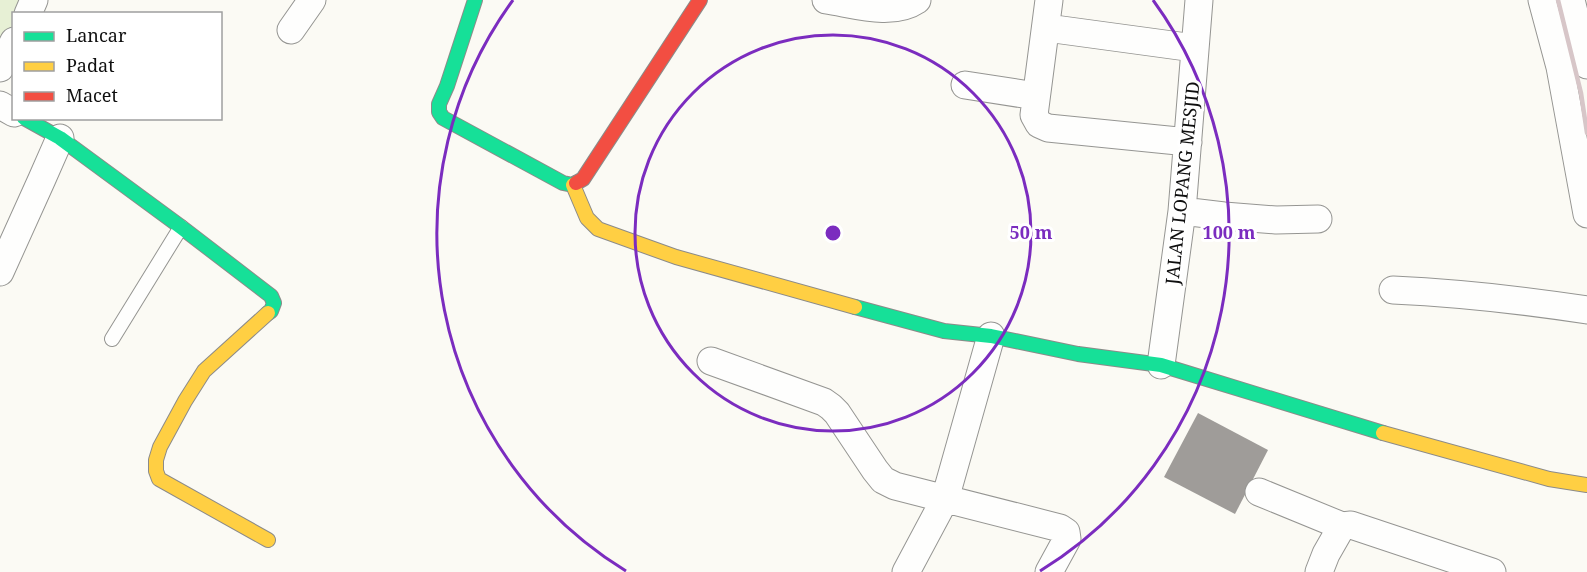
<svg xmlns="http://www.w3.org/2000/svg" width="1587" height="572" viewBox="0 0 1587 572" font-family="'Noto Serif',serif">
<style>
.green{fill:#e7f0d5}
.building{fill:#9f9c99}
.lines{fill:none;stroke-linecap:round;stroke-linejoin:round}
.lane-casing{stroke:#959592;stroke-width:16}
.street-casing{stroke:#959592;stroke-width:29}
.fast-casing{stroke:#8c8b89;stroke-width:16}
.slow-casing{stroke:#8c8b89;stroke-width:16}
.jam-casing{stroke:#8c8b89;stroke-width:16}
.lane{stroke:#fefefd;stroke-width:14}
.street{stroke:#fefefd;stroke-width:27}
.fast{stroke:#16e098;stroke-width:14}
.slow{stroke:#ffcf43;stroke-width:14}
.jam{stroke:#f24e42;stroke-width:14}
.rail{stroke:#d7c6c8;stroke-width:4.5}
.ring{fill:none;stroke:#7b2cbf;stroke-width:3}
.labels{text-anchor:middle;dominant-baseline:central;stroke-width:6;stroke-linejoin:round;paint-order:stroke}
.street-label{font-size:18px;fill:#0f0f0f;stroke:#fff}
.centre{fill:#7b2cbf;stroke:#fff;stroke-width:3}
.ring-label{font-size:18px;text-anchor:middle;font-weight:bold;fill:#7b2cbf;stroke:#fff;stroke-width:6;stroke-linejoin:round;paint-order:stroke}
</style>
<rect width="100%" height="100%" fill="#fbfaf4"/>
<!-- green -->
<path class="green" d="M0,0H29L26,13L14,14L13,37L0,63Z"/>
<!-- building -->
<path class="building" d="M1198,413L1268,450L1235,514L1164,477Z"/>
<g class="lines">
<!-- lane casing -->
<g class="lane-casing">
<path id="lane" d="M112,339L181,227"/>
</g>
<!-- street casing -->
<g class="street-casing">
<path id="street" d="M826,0C854,4 892,17 917,0
M1049,0L1034,115L1039,124L1048,128L1188,142
M1542,0L1560,67L1587,214
M1571,0L1587,65
M28,14L34,0
M1047,28L1194,48
M291,30L312,0
M0,68L14,41
M965,85L1036,96
M0,105L14,113
M1182,211L1224,216L1276,220L1318,219
M0,272L42,179L60,138
M1393,290C1458,293 1522,300 1587,310
M711,361L824,402L831,407L837,413L875,470L883,480L895,486L1060,528L1066,532L1067,539L1049,572
M1161,365L1182,211L1199,0
M1259,492L1342,526
M906,572L945,499L991,336
M1319,572L1326,554L1342,526L1351,525L1492,572"/>
</g>
<!-- fast casing -->
<g class="fast-casing">
<path id="fast" d="M475,0L447,86L439,104V112L443,118L563,183L573,185L576,183
M24,118L60,138L181,227L271,296L274,303L271,311L268,313
M855,307L944,331L991,336L1078,354L1161,365L1383,433"/>
</g>
<!-- slow casing -->
<g class="slow-casing">
<path id="slow" d="M573,185L587,218L598,229L676,257L855,307
M1383,433L1549,479L1587,485
M268,540L159,479L156,471V460L160,447L185,401L204,371L268,313"/>
</g>
<!-- jam casing -->
<g class="jam-casing">
<path id="jam" d="M576,183L583,179L700,0"/>
</g>
<!-- lane -->
<use href="#lane" class="lane"/>
<!-- street -->
<use href="#street" class="street"/>
<!-- fast -->
<use href="#fast" class="fast"/>
<!-- slow -->
<use href="#slow" class="slow"/>
<!-- jam -->
<use href="#jam" class="jam"/>
<!-- rail -->
<path class="rail" d="M1558,0L1581,93L1587,133"/>
</g>
<!-- distance rings -->
<g class="ring">
<circle cx="833" cy="233" r="198"/>
<path d="M626 571A396 396 0 0 1 513 0M1153 0A396 396 0 0 1 1040 571"/>
</g>
<g class="labels">
<!-- street labels -->
<g class="street-label">
<text transform="translate(1182 183) rotate(-84)">JALAN LOPANG MESJID</text>
</g>
</g>
<circle cx="833" cy="233" r="9" class="centre"/>
<g class="ring-label">
<text x="1031" y="239">50 m</text>
<text x="1229" y="239">100 m</text>
</g>
<!-- legend -->
<rect x="12" y="12" width="210" height="108" fill="#ffffff" stroke="#9f9f9f" stroke-width="1.5"/>
<rect x="24" y="32" width="30" height="9" fill="#16e098" stroke="#9f9f9f" stroke-width="1.5"/>
<text x="66" y="42" font-size="18" fill="#0f0f0f">Lancar</text>
<rect x="24" y="62" width="30" height="9" fill="#ffcf43" stroke="#9f9f9f" stroke-width="1.5"/>
<text x="66" y="72" font-size="18" fill="#0f0f0f">Padat</text>
<rect x="24" y="92" width="30" height="9" fill="#f24e42" stroke="#9f9f9f" stroke-width="1.5"/>
<text x="66" y="102" font-size="18" fill="#0f0f0f">Macet</text>
</svg>
